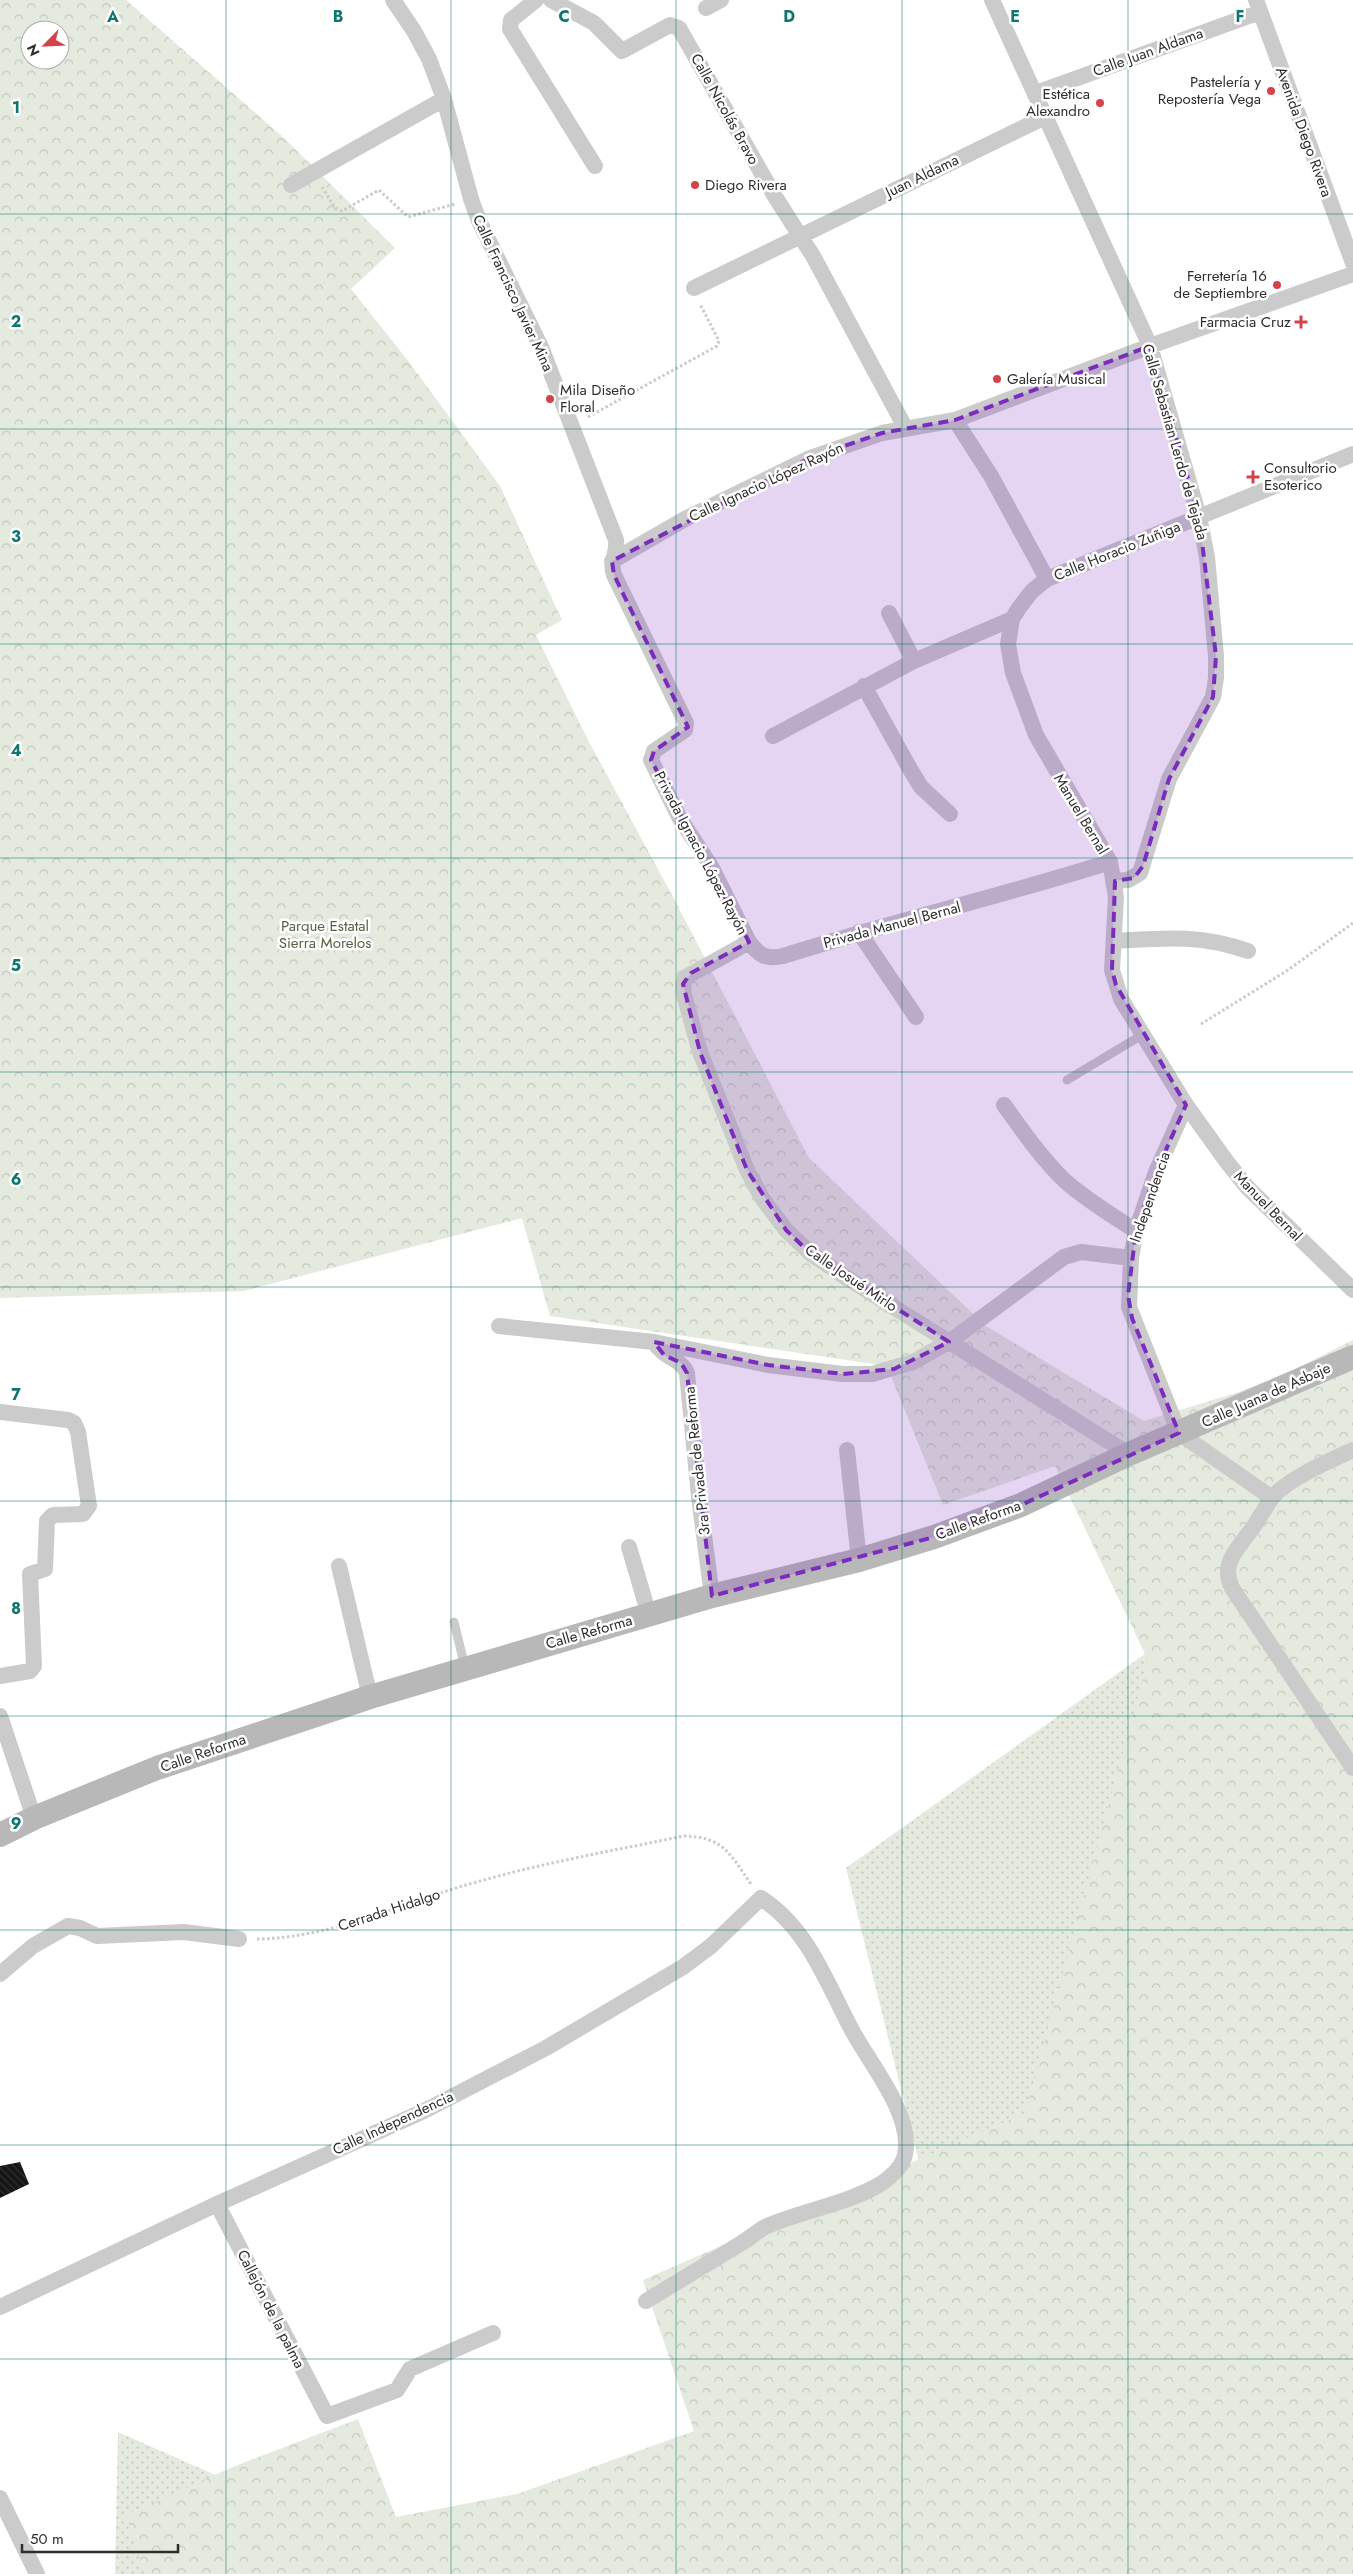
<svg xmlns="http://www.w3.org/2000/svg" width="1353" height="2574" viewBox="0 0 1353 2574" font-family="Jost,sans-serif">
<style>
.grass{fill:url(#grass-dots)}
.forest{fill:url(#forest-crowns);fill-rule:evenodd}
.building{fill:url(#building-back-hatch)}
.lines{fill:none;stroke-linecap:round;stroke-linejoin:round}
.path{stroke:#cbcbcb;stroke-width:3;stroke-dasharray:2.5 2.5;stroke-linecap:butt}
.lane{stroke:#cbcbcb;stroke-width:9}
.street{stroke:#cbcbcb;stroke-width:16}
.secondary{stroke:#b8b8b8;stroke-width:24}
.marked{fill:#7b2cbf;fill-opacity:0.2;stroke:#7b2cbf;stroke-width:4;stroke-dasharray:10 6;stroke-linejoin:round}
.grid{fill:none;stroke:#0f766e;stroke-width:1;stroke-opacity:0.55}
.poi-dot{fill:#d3434b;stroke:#fff;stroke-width:2}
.labels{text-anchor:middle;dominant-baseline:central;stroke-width:5;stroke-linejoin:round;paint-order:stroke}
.street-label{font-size:15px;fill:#2e2e2e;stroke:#fff}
.poi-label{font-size:15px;fill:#2e2e2e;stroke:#fff;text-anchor:end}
.park-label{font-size:15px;fill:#516540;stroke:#fff}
.grid-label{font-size:16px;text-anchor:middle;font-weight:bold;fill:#0f766e;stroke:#fff;stroke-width:5;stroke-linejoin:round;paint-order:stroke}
</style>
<defs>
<pattern id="grass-dots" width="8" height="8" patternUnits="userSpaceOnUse" patternTransform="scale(1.25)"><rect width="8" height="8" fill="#e4eade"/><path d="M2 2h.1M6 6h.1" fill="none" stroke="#c4c9bf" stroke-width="1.8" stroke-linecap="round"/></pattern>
<pattern id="forest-crowns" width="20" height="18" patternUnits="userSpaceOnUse" patternTransform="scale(1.25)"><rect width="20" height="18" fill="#e4eade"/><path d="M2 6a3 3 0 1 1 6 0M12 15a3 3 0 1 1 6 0" fill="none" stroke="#c4c9bf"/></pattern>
<pattern id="building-back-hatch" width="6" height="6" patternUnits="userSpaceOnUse" patternTransform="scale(1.25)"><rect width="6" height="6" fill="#151515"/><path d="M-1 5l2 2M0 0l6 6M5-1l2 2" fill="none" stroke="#2f2f2f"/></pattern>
</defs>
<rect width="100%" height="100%" fill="#fff"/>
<!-- grass -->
<path class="grass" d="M1188,1623L1353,2574H557L933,2218L846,1868Z
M118,2432L439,2574H115Z"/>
<!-- forest -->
<path class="forest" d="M0,0H126L284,138L395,248L351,289L409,362L500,486L562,620L536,635L589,742L672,895L809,1158L986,1326L1144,1421L1242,1391L1291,1371L1353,1340V2574H145L126,2515L235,2466L358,2419L396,2517L517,2494L694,2431L643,2280L1025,2113L1148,1660L1055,1466L943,1505L887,1366L550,1316L522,1218L244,1291L0,1298ZM30,30H60V60H30Z"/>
<!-- building -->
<path class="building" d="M20,2162L29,2184L0,2198V2166Z"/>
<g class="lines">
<!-- path -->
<path class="path" d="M322,187L335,208L342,211L379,190L408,217L455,204
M588,417L717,346L719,341L700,304
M1201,1024L1288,970L1353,923
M257,1939C331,1938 396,1905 466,1885C537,1864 611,1851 684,1836C724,1837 730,1854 751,1884"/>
<!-- lane -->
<path class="lane" d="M1067,1080L1142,1035
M454,1622L465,1667"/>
<!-- street -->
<path class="street" d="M393,0L414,31L429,59L444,99L471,199L479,221L541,347L616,540C618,553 609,561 614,575L686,723L685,730L654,751L651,760L679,817L712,868L749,942
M536,0L511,20L510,29L595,166
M551,0L594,23L622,51L670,25L679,28L774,195L813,256L906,429
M992,0L1150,346L1199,517L1207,557L1216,656V678L1213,697L1169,779L1140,873L1128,880L1115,881
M1256,0L1353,263
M706,8L721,0
M1036,93L1260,12
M291,185L444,99
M694,288L1045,117
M955,420L991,476L1047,579
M1353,454L1047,579L1032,591L1019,608L1012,619L1008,644L1013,673L1036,735L1110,862L1116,897L1112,970L1121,999L1186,1105L1227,1162L1247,1187L1353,1290
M612,561L685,519L810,458L882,433L955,420L1150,346L1353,274
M889,613L914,661
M864,686L910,769L921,787L950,814
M773,736L914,661L1012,619
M1110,862C1002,896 891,922 783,956C766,960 759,955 749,942L686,977L683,984L684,995L700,1052L747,1170L762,1198L786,1230L810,1253L847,1278L1129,1454
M859,932L916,1017
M1114,941C1164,938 1199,934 1248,951
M1004,1105C1023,1131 1041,1158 1064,1180C1086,1200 1112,1215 1136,1231
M1186,1105L1156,1172L1136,1231L1131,1258L1129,1307L1179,1433L1272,1498
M499,1326L654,1342L768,1365L843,1374H872L913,1362L949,1342L1064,1257L1081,1252L1131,1258
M654,1342C664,1359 681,1358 687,1373L699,1497L712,1596
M0,1412L68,1420L74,1423L78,1432L89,1506L83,1514L53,1515L47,1521L45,1569L30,1574L34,1666L30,1671L0,1676
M847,1450L859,1560
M1353,1450C1331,1460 1285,1480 1271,1499C1263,1511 1257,1523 1248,1534C1235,1552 1221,1565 1232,1588L1353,1768
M629,1547L649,1615
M339,1566L370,1697
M0,1716L34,1818
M0,1974L33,1946L68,1926L80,1928L97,1936L184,1932L239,1939
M217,2204L327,2416L397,2390L410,2369L493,2333
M0,2307L217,2204L424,2111L546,2048L683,1967L711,1946L761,1898C810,1930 827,1985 854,2034C872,2066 913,2116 905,2154C903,2166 892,2176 882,2183C847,2205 802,2210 765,2227C756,2232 749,2239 740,2244C709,2263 677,2282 646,2301
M0,2498L37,2574"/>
<!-- secondary -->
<path class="secondary" d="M0,1835L34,1818L157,1768L370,1697L712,1596L859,1560L934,1537L1021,1505L1129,1454L1353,1357"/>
</g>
<!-- marked area -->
<path class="marked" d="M1150,346L1199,517L1216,656L1213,697L1169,779L1143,866L1134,878L1115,881L1112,970L1116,985L1186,1105L1156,1172L1136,1231L1128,1295L1132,1318L1179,1433L1021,1505L934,1537L712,1596L687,1373L681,1363L664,1355L654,1342L768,1365L843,1374L894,1369L949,1342L810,1253L786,1230L747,1170L700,1052L683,984L691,973L749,942L651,760L654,751L688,727L614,575L612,561L810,458L882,433L955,420Z"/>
<!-- grid -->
<path class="grid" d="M226,0V2574M451,0V2574M676,0V2574M902,0V2574M1128,0V2574M0,214H1353M0,429H1353M0,644H1353M0,858H1353M0,1072H1353M0,1287H1353M0,1501H1353M0,1716H1353M0,1930H1353M0,2145H1353M0,2359H1353"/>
<!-- markers -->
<g class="poi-dot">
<circle cx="1271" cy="91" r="5"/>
<circle cx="1100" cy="103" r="5"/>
<circle cx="695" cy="185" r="5"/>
<circle cx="1277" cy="285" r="5"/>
<path d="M1298.5 314.5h5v5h5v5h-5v5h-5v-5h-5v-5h5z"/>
<circle cx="997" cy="379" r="5"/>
<circle cx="550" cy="399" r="5"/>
<path d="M1250.5 469.5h5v5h5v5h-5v5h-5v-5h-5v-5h5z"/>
</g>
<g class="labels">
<!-- street labels -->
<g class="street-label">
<text transform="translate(1148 52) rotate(-20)">Calle Juan Aldama</text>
<text transform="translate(725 109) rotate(61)">Calle Nicolás Bravo</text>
<text transform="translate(1304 132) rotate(70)">Avenida Diego Rivera</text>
<text transform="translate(922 176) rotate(-26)">Juan Aldama</text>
<text transform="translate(513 293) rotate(65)">Calle Francisco Javier Mina</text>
<text transform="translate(1175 442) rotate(74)">Calle Sebastian Lerdo de Tejada</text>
<text transform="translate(766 482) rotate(-25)">Calle Ignacio López Rayón</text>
<text transform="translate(1117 551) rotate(-22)">Calle Horacio Zuñiga</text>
<text transform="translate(1081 814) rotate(59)">Manuel Bernal</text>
<text transform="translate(701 853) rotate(62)">Privada Ignacio López Rayón</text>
<text transform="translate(892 925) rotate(-15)">Privada Manuel Bernal</text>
<text transform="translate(1150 1197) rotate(-71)">Independencia</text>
<text transform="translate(1268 1206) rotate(46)">Manuel Bernal</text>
<text transform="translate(851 1278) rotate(34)">Calle Josué Mirlo</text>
<text transform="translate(1266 1395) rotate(-24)">Calle Juana de Asbaje</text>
<text transform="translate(697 1461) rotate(-96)">3ra Privada de Reforma</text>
<text transform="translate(978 1520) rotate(-20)">Calle Reforma</text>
<text transform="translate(589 1632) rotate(-16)">Calle Reforma</text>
<text transform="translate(203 1753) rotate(-19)">Calle Reforma</text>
<text transform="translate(389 1910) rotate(-18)">Cerrada Hidalgo</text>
<text transform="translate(393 2123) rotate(-25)">Calle Independencia</text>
<text transform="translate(271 2309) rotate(63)">Callejón de la palma</text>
</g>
<!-- poi labels -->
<g class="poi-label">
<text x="1261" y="82">Pastelería y<tspan x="1261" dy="17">Repostería Vega</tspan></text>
<text x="1090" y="94">Estética<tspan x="1090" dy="17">Alexandro</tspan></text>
<text x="705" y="185" text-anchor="start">Diego Rivera</text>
<text x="1267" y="276">Ferretería 16<tspan x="1267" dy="17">de Septiembre</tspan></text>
<text x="1291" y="322">Farmacia Cruz</text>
<text x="1007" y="379" text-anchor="start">Galería Musical</text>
<text x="560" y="390" text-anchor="start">Mila Diseño<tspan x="560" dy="17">Floral</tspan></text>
<text x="1264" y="468" text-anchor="start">Consultorio<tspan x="1264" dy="17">Esoterico</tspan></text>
</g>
<!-- park labels -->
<g class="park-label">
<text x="325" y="926">Parque Estatal<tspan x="325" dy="17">Sierra Morelos</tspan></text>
</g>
</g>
<g class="grid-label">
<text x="113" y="22">A</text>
<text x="338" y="22">B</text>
<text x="564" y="22">C</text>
<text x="789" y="22">D</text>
<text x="1015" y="22">E</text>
<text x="1240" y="22">F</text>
<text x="16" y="113">1</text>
<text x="16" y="327">2</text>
<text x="16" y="542">3</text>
<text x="16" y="756">4</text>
<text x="16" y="971">5</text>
<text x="16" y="1185">6</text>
<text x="16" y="1400">7</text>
<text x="16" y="1614">8</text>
<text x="16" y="1829">9</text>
</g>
<!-- north arrow -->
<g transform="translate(45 45) rotate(246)"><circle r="24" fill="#ffffff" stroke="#ababab"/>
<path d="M0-4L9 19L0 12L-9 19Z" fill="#d3434b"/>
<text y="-8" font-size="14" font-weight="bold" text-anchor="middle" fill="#2e2e2e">N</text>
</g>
<!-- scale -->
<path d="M22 2544v8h156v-8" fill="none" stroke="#2e2e2e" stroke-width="2.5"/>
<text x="30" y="2544" font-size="15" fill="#2e2e2e" stroke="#ffffff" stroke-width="4" paint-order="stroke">50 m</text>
</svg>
